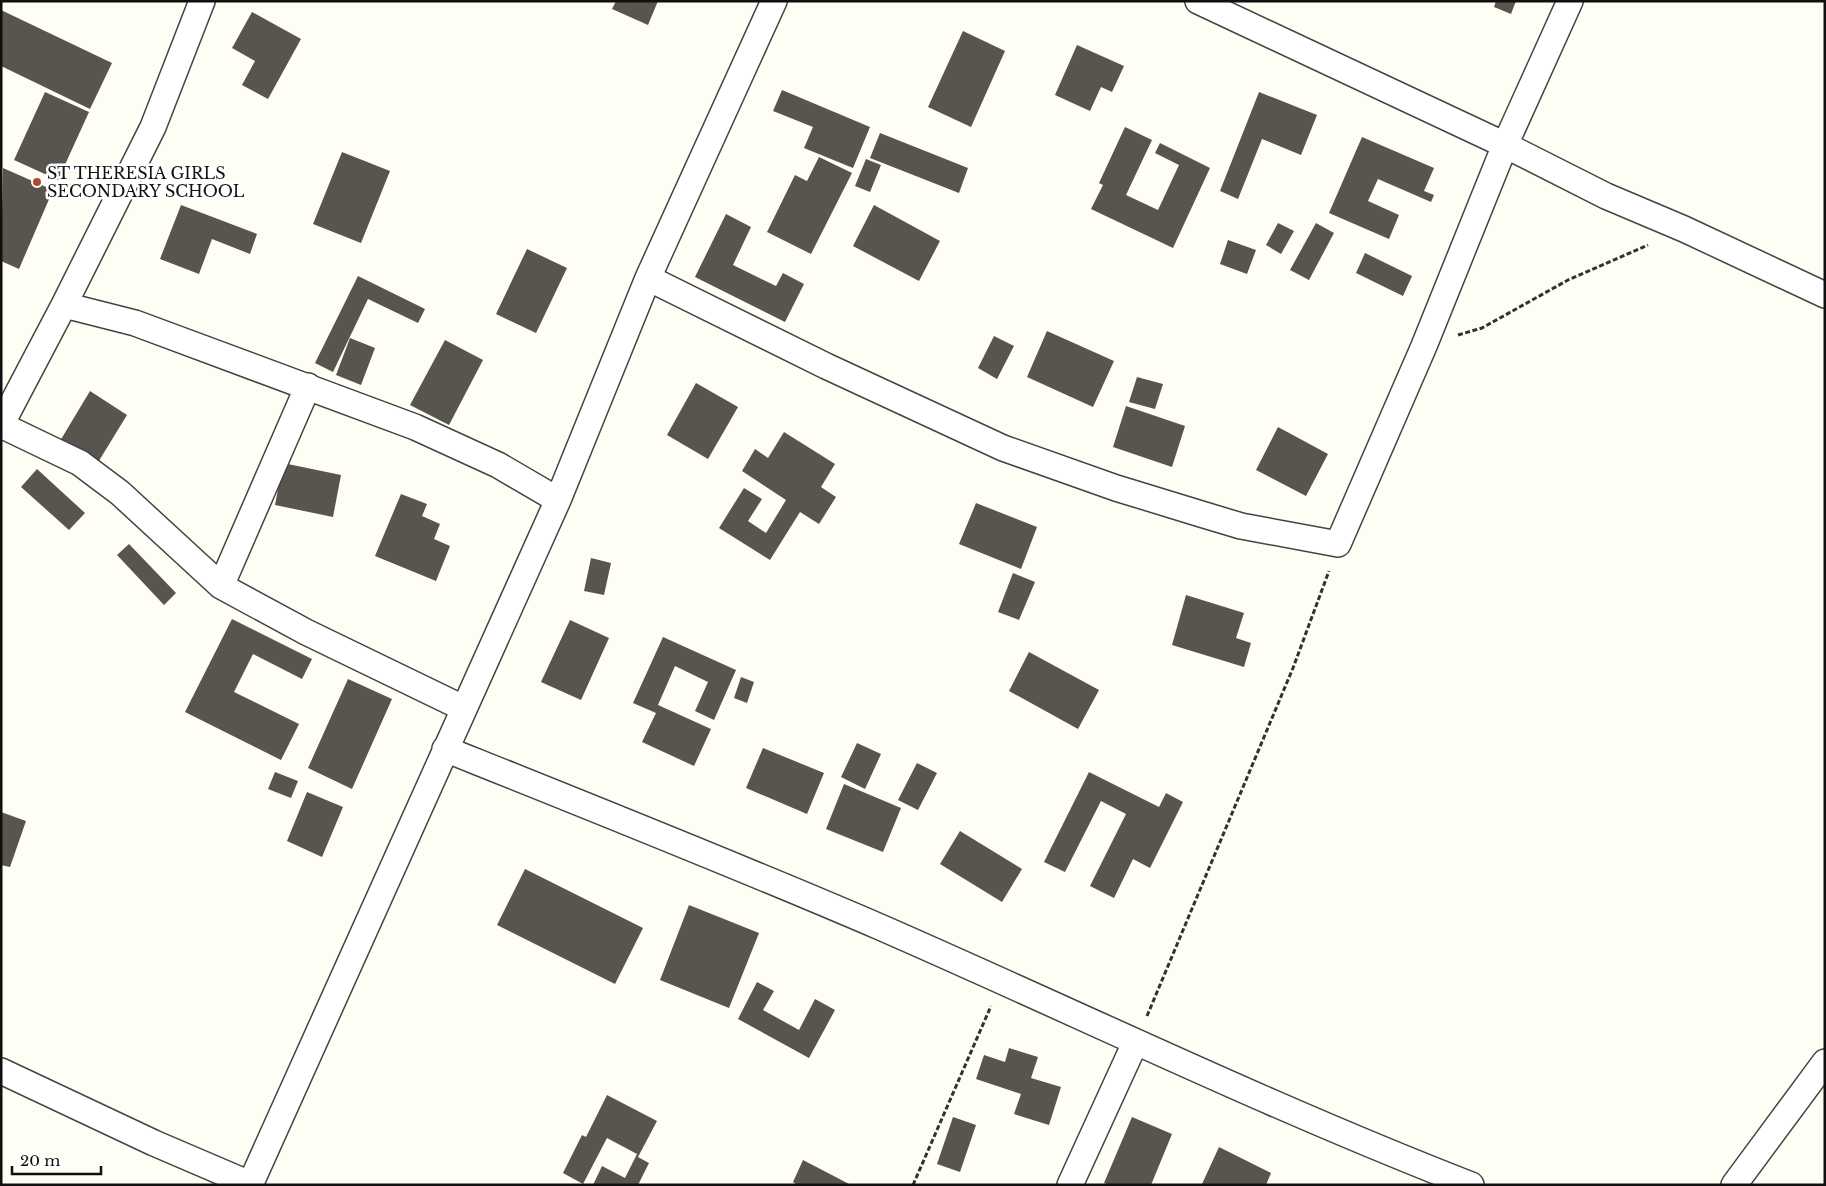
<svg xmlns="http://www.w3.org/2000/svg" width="1826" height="1186" viewBox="0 0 1826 1186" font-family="'Libre Baskerville',serif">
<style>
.building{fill:#58544e}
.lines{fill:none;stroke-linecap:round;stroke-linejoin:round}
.street-casing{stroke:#434343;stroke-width:28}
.path{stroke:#323232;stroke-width:3;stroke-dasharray:5 2.5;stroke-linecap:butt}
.street{stroke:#fff;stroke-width:25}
.poi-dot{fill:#b24936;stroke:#fff;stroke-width:2}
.labels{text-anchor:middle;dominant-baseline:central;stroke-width:5;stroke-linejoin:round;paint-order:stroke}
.poi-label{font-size:16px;fill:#101010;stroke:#fff;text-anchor:start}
</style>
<rect width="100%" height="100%" fill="#fefef5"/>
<!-- building -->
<path class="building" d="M616,1H658L648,25L612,9Z
M1496,1H1516L1511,14L1494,7Z
M1,10L112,63L90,109L1,66Z
M252,12L301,39L268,99L242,85L255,61L232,48Z
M963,31L1005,51L971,127L928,107Z
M1077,45L1124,66L1112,92L1101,87L1090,111L1055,95Z
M782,90L870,127L853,168L804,148L813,127L773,111Z
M45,92L89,112L58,180L14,160Z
M1259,92L1317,115L1301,155L1262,139L1238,199L1220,191Z
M1125,127L1152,140L1126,195L1158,210L1179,165L1155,153L1160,143L1210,168L1173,248L1091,209L1103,185L1099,183Z
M880,133L968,168L959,193L870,158Z
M1362,137L1434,168L1424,191L1434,195L1431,202L1378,179L1368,201L1399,215L1389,239L1329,213Z
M342,152L390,171L361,243L313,224Z
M819,157L852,173L811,254L767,232L795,175L807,181Z
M866,159L881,165L870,192L855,186Z
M3,168L53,190L19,269L1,261Z
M181,205L257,234L250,254L212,239L199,274L160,259Z
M874,205L940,241L919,281L853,246Z
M726,214L751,227L733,265L776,286L783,273L804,284L785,322L695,277Z
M1278,223L1294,231L1281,254L1266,245Z
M1316,223L1334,233L1309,280L1290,270Z
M1228,240L1256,250L1247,274L1220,264Z
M527,249L567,268L536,333L496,314Z
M1365,253L1412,276L1403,296L1356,273Z
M358,276L425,309L418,323L368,299L333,372L315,363Z
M1047,331L1114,361L1093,407L1027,377Z
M994,336L1014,346L997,379L978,368Z
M350,338L375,348L361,385L336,375Z
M445,340L483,360L449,425L410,405Z
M1137,377L1163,384L1155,409L1129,402Z
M696,383L738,407L708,459L667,435Z
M90,391L127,415L97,464L60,441Z
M1126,406L1185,426L1172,467L1113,447Z
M1278,427L1328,454L1306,496L1256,470Z
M784,432L835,464L821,487L836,497L819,524L800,512L770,560L719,528L744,488L762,499L748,521L766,533L786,500L742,471L755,449L768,458Z
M283,463L341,475L333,517L275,505Z
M37,469L85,513L69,530L21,487Z
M401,494L427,504L422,516L440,524L434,539L450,546L436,581L375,556Z
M976,503L1037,527L1021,569L959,544Z
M129,544L176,593L164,605L117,555Z
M591,558L611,563L604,595L584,591Z
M1013,573L1035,582L1019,620L998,612Z
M1186,595L1244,613L1236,638L1251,643L1244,667L1172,645Z
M232,619L312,659L302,679L253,654L234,692L299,724L281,760L185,712Z
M570,620L609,638L581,700L541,682Z
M663,637L736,670L714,720L695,711L708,682L675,666L658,705L711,729L694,766L642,742L656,713L633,703Z
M1029,652L1099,690L1078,729L1009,691Z
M741,677L754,682L747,703L734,698Z
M348,679L392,699L352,789L308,768Z
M857,743L881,754L865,789L841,777Z
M763,748L824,773L807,814L746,788Z
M917,763L937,773L918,810L898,800Z
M275,772L298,781L291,798L268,789Z
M1089,772L1159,807L1166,793L1183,802L1150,868L1133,859L1114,898L1090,886L1126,814L1101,801L1065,872L1044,862Z
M844,784L901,808L883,852L826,829Z
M307,792L343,807L322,857L287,841Z
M1,812L26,821L10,867L1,865Z
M960,831L1022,869L1002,902L940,864Z
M525,869L643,928L615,984L497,925Z
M689,905L759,933L729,1008L660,980Z
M757,982L774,991L763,1010L799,1030L815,999L835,1010L809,1058L738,1019Z
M1009,1048L1038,1057L1031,1078L1061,1087L1049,1125L1014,1114L1021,1094L976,1079L984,1055L1005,1062Z
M607,1095L657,1121L638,1157L649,1163L638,1185H593L602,1166L625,1178L637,1154L607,1138L583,1184L563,1173L582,1135L586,1137Z
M953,1117L976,1125L960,1172L937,1164Z
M1132,1117L1172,1134L1151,1185H1109L1104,1183Z
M1219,1147L1271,1173L1266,1185L1202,1184Z
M803,1160L851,1185H797L793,1182Z"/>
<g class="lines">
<!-- street casing -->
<g class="street-casing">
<path id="street" d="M1198,1L1505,145L1606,196L1684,229L1825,295
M648,278L826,366L1003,448L1116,488L1201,514L1241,526L1338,544L1424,346L1505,145L1570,1
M64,305L135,323L415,427L498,465L558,500
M1,425L80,463L120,493L221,586L306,632L463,708
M1,425L64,305L153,127L202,1
M221,586L308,386
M445,749C590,807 736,865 880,927C1077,1013 1270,1107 1471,1185
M1,1071L154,1143L252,1185
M250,1185L558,500L648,278L774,1
M1070,1185L1135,1043
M1734,1185L1825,1062"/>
</g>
<!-- path -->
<path class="path" d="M1458,335L1482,328L1568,280L1648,245
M1147,1016L1293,668L1329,571
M913,1185L991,1006"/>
<!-- street -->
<use href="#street" class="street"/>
</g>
<!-- markers -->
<circle class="poi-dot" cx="37" cy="182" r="5"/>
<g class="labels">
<!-- poi labels -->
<g class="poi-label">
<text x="47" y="173">ST THERESIA GIRLS<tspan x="47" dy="18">SECONDARY SCHOOL</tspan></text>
</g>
</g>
<!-- border -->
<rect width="1826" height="1186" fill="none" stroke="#101010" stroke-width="5"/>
<!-- scale -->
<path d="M12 1166v8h89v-8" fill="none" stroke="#101010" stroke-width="2.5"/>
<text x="20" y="1166" font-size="15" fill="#101010" stroke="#ffffff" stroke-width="4" paint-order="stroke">20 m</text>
</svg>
